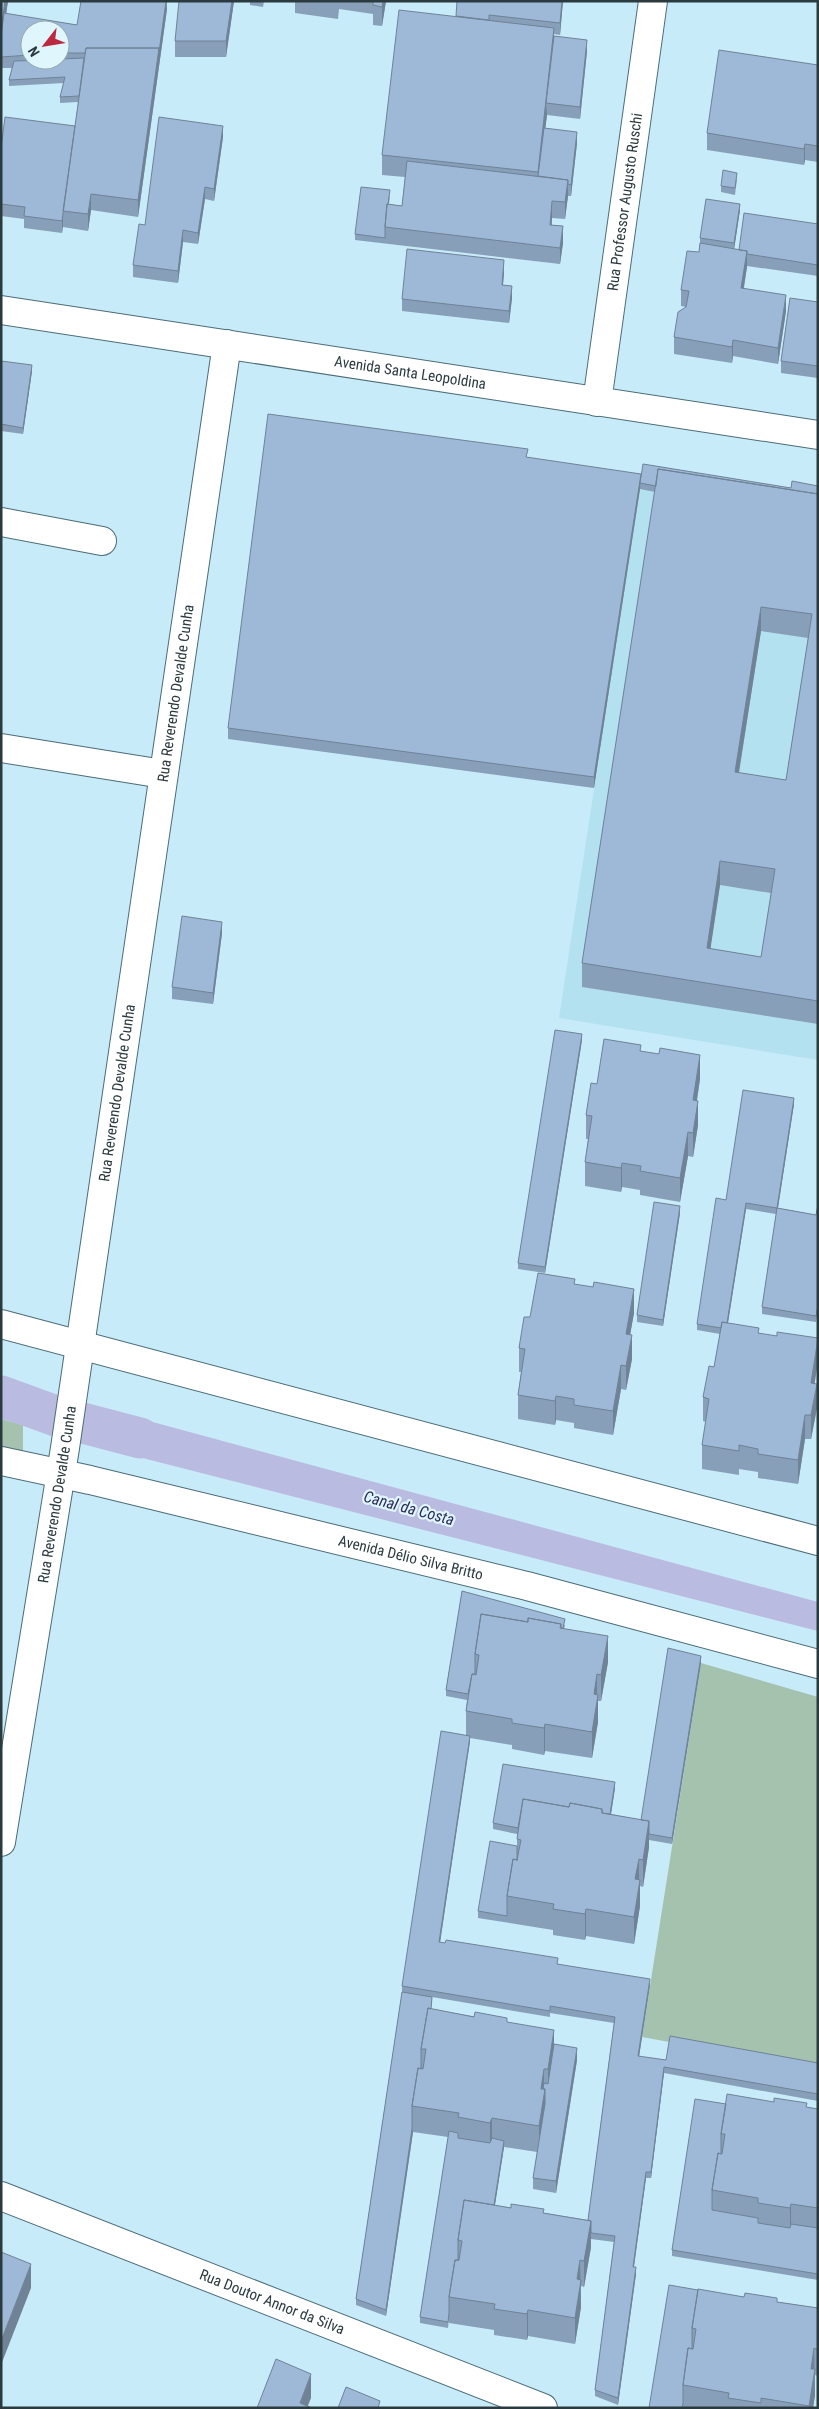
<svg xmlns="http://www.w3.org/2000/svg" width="819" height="2409" viewBox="0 0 819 2409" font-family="'Roboto Condensed',sans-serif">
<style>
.built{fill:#b3e1f0}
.green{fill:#a5c2af}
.water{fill:#babbe1}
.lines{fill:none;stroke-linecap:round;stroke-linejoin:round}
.canal{stroke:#babbe1;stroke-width:41}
.minor-casing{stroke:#4b6c77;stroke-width:30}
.tertiary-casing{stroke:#4b6c77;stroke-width:30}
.secondary-casing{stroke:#4b6c77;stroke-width:30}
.minor{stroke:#fff;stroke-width:28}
.tertiary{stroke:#fff;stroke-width:28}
.secondary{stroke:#fff;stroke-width:28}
.wall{fill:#889fb9;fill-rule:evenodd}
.shaded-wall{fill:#6f8296}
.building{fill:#9eb9d7;stroke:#6f8296;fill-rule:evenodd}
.labels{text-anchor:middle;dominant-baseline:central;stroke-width:4.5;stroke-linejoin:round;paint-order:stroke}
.street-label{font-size:15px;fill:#2b3a3f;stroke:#e0f6fd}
.water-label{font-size:16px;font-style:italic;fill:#2e2b5a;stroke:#e0f6fd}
</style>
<rect width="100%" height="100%" fill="#c7ebf8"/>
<!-- built -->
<path class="built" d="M643,470L818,498V1060L559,1018Z"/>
<!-- green -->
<path class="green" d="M1,1419L23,1425V1455L1,1450Z
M701,1663L818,1697V2069L642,2037Z"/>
<!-- water -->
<path class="water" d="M1,1388L26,1395L23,1425L1,1419Z
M90,1405L818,1602V1631L84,1443Z"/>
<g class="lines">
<!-- canal -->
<path class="canal" d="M1,1396L56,1416L140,1438"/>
<!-- minor casing -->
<g class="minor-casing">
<g id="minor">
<path d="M1,522L102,541"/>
<path d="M1,748L163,774"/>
<path d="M1,1324L818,1541"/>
<path id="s1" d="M1,1842L65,1448L227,344"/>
</g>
</g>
<!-- tertiary casing -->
<g class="tertiary-casing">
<g id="tertiary">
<path id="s2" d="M1,310L818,435"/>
<path id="s3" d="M597,402L653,1"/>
<path id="s4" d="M1,2196L543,2408"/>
</g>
</g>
<!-- secondary casing -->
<g class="secondary-casing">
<g id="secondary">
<path id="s5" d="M1,1461L90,1480L527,1586L818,1664"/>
</g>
</g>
<!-- minor -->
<use href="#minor" class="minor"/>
<!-- tertiary -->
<use href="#tertiary" class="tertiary"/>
<!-- secondary -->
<use href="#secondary" class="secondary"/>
</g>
<!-- wall -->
<path class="wall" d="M1,1H8L6,14L77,25L167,1V9L138,217L91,210L88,231L63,227V225L62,233L24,228V219L1,216V148L75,126L78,102L60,103V97L64,83L9,86V80L12,68H1ZM30,30H60V60H30Z
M234,1L226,57H175V41Z
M250,1H264L263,7L250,5Z
M291,1H386L382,26L373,25V14L339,9L338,19L295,13V2Z
M563,1L560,35L554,34V36L587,51L580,119L547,115L545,128L577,143L571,196H568L565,219L552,218V225L563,243L560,264L355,240V234L390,196L389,204L402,206L405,177L382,175V155L456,16Z
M818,65V162L805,160L804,165L707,150V133Z
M223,137L214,201L205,199L198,244L183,242L178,283L133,277V265L145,225Z
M737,179L735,195L721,192V186Z
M740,210L734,249L739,250L818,224V276L747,266L744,288L786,311L778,364L733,356L732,363L674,354V337L686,307L681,306V290L699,252L700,244V238Z
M504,272L503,285L512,298L509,323L402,311V299Z
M818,302V378L781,373V361Z
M1,361L32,371L23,434L1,431Z
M528,458L641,480L791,488L818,486V1024L582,987V963L655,492L640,489L594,788L228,739V728ZM761,631L808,638L786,780L739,773ZM720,885L771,893L761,957L710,949Z
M222,933L213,1004L172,999V987Z
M582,1040L545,1273L518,1269V1263Z
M641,1051L700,1079L697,1101L698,1125L693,1157L688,1156L680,1202L640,1195V1190L622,1187L621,1192L585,1186V1162L588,1139H586V1115L597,1084Z
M794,1104L778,1208L816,1215L818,1205V1311L816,1322L762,1314V1307L776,1214L746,1209L728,1323L759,1333L818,1362L814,1383L817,1408L811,1439H805L798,1484L758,1478V1472L739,1469V1475L702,1469V1445L706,1422L703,1421V1397L714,1367L720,1334L697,1330V1324L726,1200Z
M680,1213L663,1326L637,1322V1315Z
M575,1284L634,1313L630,1334L632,1359L626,1390L621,1389L613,1435L574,1428V1423L556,1420L555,1425L518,1419V1395L521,1372H519V1348L530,1317Z
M462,1591L565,1625L564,1629L608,1662L601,1701H598V1722L592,1758L545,1751L544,1755L512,1749V1745L470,1738L440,1943L558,1964L650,1985L639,2057L666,2060L818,2063V2101L664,2073L651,2178H646L634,2267L636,2274L618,2405L595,2396V2390L614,2242L591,2239V2247L584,2287L581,2286V2307L575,2344L528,2336L527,2340L494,2335V2330L449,2323V2319L448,2328L420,2323V2317L448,2137L413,2132L386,2316L356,2305V2299L402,1992V1986L466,1735V1711L467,1700L446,1696V1690ZM432,1997L550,2017V2013L614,2023L588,2220L495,2205L504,2147L537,2152L533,2178V2189L556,2193L577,2060L554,2044L507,2022L431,2009Z
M701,1663L672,1844L649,1840V1847L643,1887L640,1886V1906L634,1944L586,1936L585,1940L553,1935V1930L478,1918V1911L517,1846V1834L493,1829V1823L615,1788L611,1814L641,1820Z
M726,2104L807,2107L818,2109V2280L672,2256V2250Z
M698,2290L818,2308V2376L815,2375V2395L813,2408H649Z"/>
<!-- shaded-wall -->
<path class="shaded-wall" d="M5,1H8L1,50V30Z
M166,1L167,9L138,217V200L159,48Z
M232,1H234L226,57V41Z
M383,1H386L382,26V7Z
M562,1H563L560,35V23Z
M554,28V47L546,103L547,115L539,181H538V172Z
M587,40V51L580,119V107Z
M223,126V137L214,201V189Z
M577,132V143L571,196V185Z
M805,144V160L804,165V149Z
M568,180V196L565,219V202Z
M205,187V199L198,244V233Z
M91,194V210L88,231V214Z
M552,201V218L550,241V225Z
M740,204V210L734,250V243Z
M63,213V225L62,233V221Z
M563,226V243L560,264V248Z
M183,230V242L178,283V271Z
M747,251V267L741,304V288Z
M504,260V272L502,297V285Z
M512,286V298L509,323V311Z
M786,295V311L778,364V348Z
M733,340V356L732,363V347Z
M32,365V371L23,434V428Z
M641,474L640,489L594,788V777Z
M761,607V631L735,796V772Z
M720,861V885L707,972V948Z
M222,922V933L213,1004V993Z
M582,1034V1040L545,1273V1267Z
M700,1055V1079L693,1124V1100Z
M794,1098V1104L777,1214V1208Z
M698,1101V1125L693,1157V1133Z
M688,1132V1156L680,1202V1178Z
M622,1163V1187L621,1192V1168Z
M746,1203V1209L726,1335V1328Z
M680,1206V1213L663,1326V1320Z
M634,1289V1313L626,1358V1334Z
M632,1335V1359L626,1390V1366Z
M818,1338V1362L811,1407V1383Z
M621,1365V1389L613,1435V1411Z
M817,1384V1408L811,1439V1415Z
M556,1396V1420L555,1425V1401Z
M805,1415V1439L798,1484V1460Z
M608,1636V1662L601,1701V1675Z
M701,1656V1663L672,1844V1838Z
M597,1674V1700L594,1694Z
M598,1695V1722L592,1758V1732Z
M545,1724V1751L544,1755V1728Z
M470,1736V1742L439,1949V1942Z
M615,1782V1788L607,1840V1834Z
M649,1821V1847L643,1887V1860Z
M639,1859V1885L635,1879Z
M640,1880V1906L634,1944V1917Z
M586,1909V1936L585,1940V1914Z
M650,1979V1985L638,2063V2056Z
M554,2030V2056L548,2096V2069Z
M577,2048V2060L556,2193V2181Z
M664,2067V2073L651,2178V2172Z
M544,2069V2095L541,2089Z
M545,2089V2115L539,2153V2126Z
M492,2118V2145L490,2149V2123Z
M412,2129L413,2132L386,2316V2310Z
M504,2141V2147L491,2230V2224Z
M646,2172V2178L633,2273V2267Z
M791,2204V2230L790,2234V2208Z
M591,2221V2247L584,2287V2261Z
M580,2260L581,2307L575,2344V2318L577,2279Z
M31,2264V2288L1,2365V2341Z
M636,2267V2274L618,2405V2398Z
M528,2310V2336L527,2340V2314Z
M814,2348L815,2395L813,2408H809L811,2394V2369Z
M311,2374V2398L307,2408L300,2403Z"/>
<!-- building -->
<path class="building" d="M1,1H5L1,30Z
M81,1H166L159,52V48H86L85,53H60V30H30V55L1,57V37L4,13L77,25Z
M179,1H232L226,41H175Z
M373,1H383L382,7L373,5Z
M457,1H562L560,23L489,15V20L456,16Z
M399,10L554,28L538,172L382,155Z
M554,36L587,40L580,107L546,103Z
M86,48H159L138,200L91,194L88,214L63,211Z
M719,50L818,65V146L805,144L804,149L707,133Z
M84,58L79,96L60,97L65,77L9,80L14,61L60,60V59Z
M5,117L75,126L62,221L24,216L25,207L1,204V148Z
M159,117L223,126L214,189L205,187L198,233L183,230L178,271L133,265L139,224L145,225Z
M544,128L577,132L571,185L568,184V180L538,176Z
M407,161L568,180L565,202L552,201L550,225L563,226L560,248L385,227L387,204L402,206Z
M723,170L737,173L735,188L721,186Z
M361,187L390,190L388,204H387L385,227V238L355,234Z
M706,199L740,204L734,243L700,238Z
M744,213L818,224V265L747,254V251L739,250Z
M700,243L747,251L741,288L786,295L778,348L733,340L732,347L674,337L678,312L686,307L689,291L681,290L687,251L699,252Z
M407,249L504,260L502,285L512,286L509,311L402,299Z
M790,298L818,302V366L781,361Z
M1,361L32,365L23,428L1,424Z
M268,414L528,449L526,457L641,474L594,777L228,728Z
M643,464L791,488L792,481L818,486V494L658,469L656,486L640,483Z
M658,469L818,494V1001L582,963ZM761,607L812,614L786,780L735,772ZM720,861L775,869L761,957L707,948Z
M182,916L222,922L213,993L172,987Z
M555,1030L582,1034L545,1267L518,1263Z
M604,1039L641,1045L640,1051L659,1054L660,1048L700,1055L693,1100L698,1101L693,1133L688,1132L680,1178L640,1171L641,1166L622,1163L621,1168L585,1162L592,1116L586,1115L591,1083L597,1084Z
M743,1090L794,1098L777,1208L746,1203L727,1323L722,1322L721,1328L697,1324L716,1198L726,1200Z
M654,1202L680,1206L663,1320L637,1315Z
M818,1205V1305L816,1316L762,1307L777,1208L816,1215Z
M538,1273L575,1279L574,1284L593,1287L594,1282L634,1289L626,1334L632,1335L626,1366L621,1365L613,1411L574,1405V1399L556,1396L555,1401L518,1395L525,1349L519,1348L524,1317H530Z
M722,1322L759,1328L758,1333L777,1336V1332L818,1338L811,1383L817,1384L811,1415H805L798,1460L758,1454V1449L739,1445V1451L702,1445L709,1399L703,1397L709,1366L714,1367Z
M462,1591L565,1619L563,1628H561V1624L528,1618V1622L481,1614L475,1654V1674H472L468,1694L446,1690Z
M481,1614L528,1622V1618L561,1624L560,1628L608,1636L601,1675L597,1674L594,1694L598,1695L592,1732L545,1724L544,1728L512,1723V1719L466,1711L472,1674L476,1675L479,1655L475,1654Z
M668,1648L701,1656L672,1838L649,1834V1821L641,1820Z
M441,1731L470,1736L439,1942L445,1943L446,1940L558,1958L557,1964L650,1979L638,2056L666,2060L670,2036L818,2063V2094L664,2067L651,2172H646L633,2267H636L618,2398L595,2390L615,2236L591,2233V2221L588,2220L615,2017L550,2006V2011L402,1986Z
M503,1764L615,1782L610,1814L602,1813V1809L570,1803L569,1807L523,1799L518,1828L493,1823Z
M523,1799L569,1807L570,1803L602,1809V1813L649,1821L643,1860L639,1859L635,1879L640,1880L634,1917L586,1909L585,1914L553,1909L554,1904L507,1896L513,1859L517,1860L521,1840L517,1839Z
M490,1841L517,1846V1859L518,1860H517L513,1859L507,1896V1916L478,1911Z
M402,1992L432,1997L431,2009L428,2008L421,2049V2069L418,2068L412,2106V2129L386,2310L356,2299Z
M428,2008L474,2017L475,2012L507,2018V2022L554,2030L548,2069H544L541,2089H545L539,2126L492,2118L490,2123L458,2117L459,2113L412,2106L418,2068L423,2069L426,2049H421Z
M554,2044L577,2048L556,2181L533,2178L545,2104V2089H543L544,2083L548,2084Z
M727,2094L774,2102V2098L807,2103L806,2107L818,2109V2208L791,2204L790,2208L758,2203V2198L712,2190L718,2153L722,2154L725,2134H721Z
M695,2099L726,2104L721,2134V2154L718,2153L712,2190V2210L758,2218V2223L790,2228L791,2224L818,2228V2274L672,2250Z
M449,2131L458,2133V2138L490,2143L492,2138L504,2141L494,2205L464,2200L458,2240V2260H459H455L449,2297V2313L448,2322L420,2317Z
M464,2200L511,2208V2204L544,2209L543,2213L591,2221L584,2261L580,2260L577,2279L581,2280L575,2318L528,2310L527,2314L494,2309L495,2304L449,2297L455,2260H459L462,2241L458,2240Z
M1,2252L31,2264L1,2341Z
M669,2285L698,2290L692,2328V2348L693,2349L688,2348L683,2385V2403L682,2408H649Z
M698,2289L744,2297L745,2293L777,2298V2302L818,2308V2350L814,2348L811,2369H815L809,2406L761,2398V2403L728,2398L729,2393L683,2385L688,2348L693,2349L696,2329L692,2328Z
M276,2359L311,2374L300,2403L312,2408H257Z
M346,2387L380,2401L378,2408H338Z"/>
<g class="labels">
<!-- street labels -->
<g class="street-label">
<text stroke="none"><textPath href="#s3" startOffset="202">Rua Professor Augusto Ruschi</textPath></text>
<text stroke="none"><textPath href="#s2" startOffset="414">Avenida Santa Leopoldina</textPath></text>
<text stroke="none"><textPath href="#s1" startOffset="1162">Rua Reverendo Devalde Cunha</textPath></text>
<text stroke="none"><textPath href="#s1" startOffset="758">Rua Reverendo Devalde Cunha</textPath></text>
<text stroke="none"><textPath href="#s1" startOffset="352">Rua Reverendo Devalde Cunha</textPath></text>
<text stroke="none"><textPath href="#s5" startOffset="421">Avenida Délio Silva Britto</textPath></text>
<text stroke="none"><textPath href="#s4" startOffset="291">Rua Doutor Annor da Silva</textPath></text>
</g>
<!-- water labels -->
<g class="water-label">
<text transform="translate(409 1508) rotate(15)">Canal da Costa</text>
</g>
</g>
<!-- border -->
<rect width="819" height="2409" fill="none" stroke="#2b3a3f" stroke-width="5"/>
<!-- north arrow -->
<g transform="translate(45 45) rotate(239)"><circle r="24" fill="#e0f6fd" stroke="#98abb1"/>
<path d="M0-4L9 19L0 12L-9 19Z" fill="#ba293f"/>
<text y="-8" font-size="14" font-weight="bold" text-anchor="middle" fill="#2b3a3f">N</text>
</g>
</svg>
